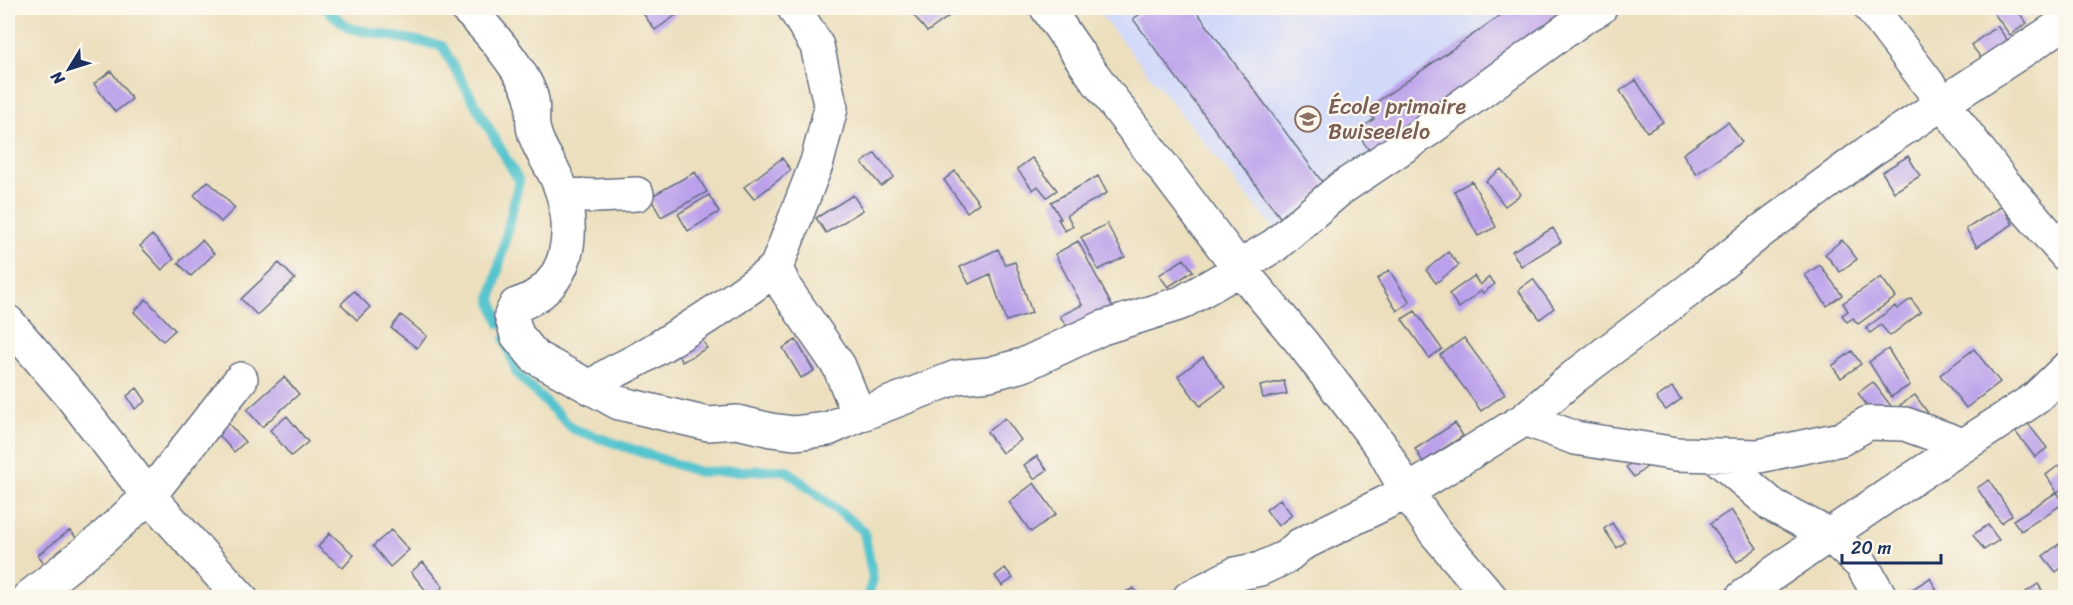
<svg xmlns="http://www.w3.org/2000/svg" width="2073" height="605" viewBox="0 0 2073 605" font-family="Sriracha,sans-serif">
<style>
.built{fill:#d1d9f9}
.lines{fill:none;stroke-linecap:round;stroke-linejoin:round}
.stream{stroke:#57c4ce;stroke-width:10}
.building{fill:#bba1eb}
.minor-casing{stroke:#646d80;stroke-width:36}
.minor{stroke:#fff;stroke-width:33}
.labels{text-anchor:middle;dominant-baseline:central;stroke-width:4.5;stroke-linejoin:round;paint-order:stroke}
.education-label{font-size:22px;fill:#785e54;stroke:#fbf7ec;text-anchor:start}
</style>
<rect width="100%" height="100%" fill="#fbf7ec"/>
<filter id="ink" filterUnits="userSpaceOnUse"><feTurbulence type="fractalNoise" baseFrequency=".0167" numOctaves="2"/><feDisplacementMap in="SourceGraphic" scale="12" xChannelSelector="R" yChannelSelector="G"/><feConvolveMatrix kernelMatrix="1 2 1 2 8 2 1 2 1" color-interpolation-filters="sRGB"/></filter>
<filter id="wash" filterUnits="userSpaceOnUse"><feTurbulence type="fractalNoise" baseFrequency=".008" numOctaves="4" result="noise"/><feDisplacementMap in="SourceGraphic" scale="24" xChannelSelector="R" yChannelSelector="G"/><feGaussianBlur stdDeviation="1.35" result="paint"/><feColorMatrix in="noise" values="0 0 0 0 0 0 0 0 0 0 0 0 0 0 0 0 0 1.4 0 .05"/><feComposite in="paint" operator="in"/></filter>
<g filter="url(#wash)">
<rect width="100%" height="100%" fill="#ecdfbe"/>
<!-- built -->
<path class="built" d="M1095,8H1585L1275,230Z"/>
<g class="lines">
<!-- stream -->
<path class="stream" d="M325,8L349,28L442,46L519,181L491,300L500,324
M505,339L517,374L573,429L699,472L786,470L864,531L873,579L867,598"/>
</g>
<g id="blocks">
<!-- building -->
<path class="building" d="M639,8H686L655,30Z
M908,8H941L948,17L927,32Z
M1149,8H1194L1326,187L1282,220L1133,19Z
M1511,8H1580L1372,154L1356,132L1374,119L1367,109Z
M1990,8H2015L2027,23L2010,35Z
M1997,26L2008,41L1982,59L1971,45Z
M111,71L132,99L115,112L94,84Z
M1636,80L1663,122L1647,132L1620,91Z
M1728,122L1742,142L1696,174L1683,154Z
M875,153L894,177L881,186L862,163Z
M1908,156L1920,176L1894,192L1882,172Z
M782,158L791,170L754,199L744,187Z
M1032,158L1057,190L1047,197L1038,186L1033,190L1017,169Z
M1501,169L1521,194L1505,206L1486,181Z
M955,171L979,203L967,212L944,180Z
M695,172L707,192L661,217L650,197Z
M1098,176L1107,193L1067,215L1073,226L1065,231L1058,219H1061L1051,202Z
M208,181L235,208L221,222L194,195Z
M1472,181L1496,227L1478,236L1454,191Z
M709,195L719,212L688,231L678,214Z
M853,195L863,210L826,233L816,218Z
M2002,206L2013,224L1977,247L1966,229Z
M1107,224L1125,257L1098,270L1081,237Z
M1553,228L1561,242L1521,266L1512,251Z
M152,235L174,259L162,270L140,246Z
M202,240L214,254L191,276L178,263Z
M1842,240L1857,259L1840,272L1825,254Z
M1078,241L1113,308L1069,331L1060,316L1082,305L1055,254Z
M998,249L1005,265L1015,262L1032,313L1006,321L990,274L969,284L960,267Z
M1448,252L1459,265L1436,283L1426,270Z
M1184,259L1193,271L1168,287L1159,275Z
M279,263L295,279L257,315L241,299Z
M1820,265L1842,295L1827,306L1805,275Z
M1389,270L1410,302L1397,311L1377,279Z
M1474,276L1480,285L1489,277L1495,284L1483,293L1481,291L1459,308L1449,294Z
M1881,277L1896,297L1858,324L1853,318L1847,322L1842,315L1848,311L1843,303Z
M1533,279L1554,308L1540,319L1518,290Z
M354,291L370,307L357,320L341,304Z
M146,299L175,330L163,341L134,312Z
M1911,299L1921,312L1890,336L1881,325L1870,333L1866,328L1895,306L1897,309Z
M1415,311L1442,349L1429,358L1402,319Z
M401,315L427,336L417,348L391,328Z
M699,334L707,348L682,362L674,349Z
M1464,338L1505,394L1481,411L1440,355Z
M796,340L814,371L801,378L783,348Z
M1888,349L1910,385L1891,397L1869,362Z
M1974,349L2000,382L1966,408L1940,375Z
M1852,351L1861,364L1841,378L1832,366Z
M1203,357L1225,387L1200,406L1178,376Z
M284,377L299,394L262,427L247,410Z
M1284,381L1287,394L1263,398L1260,386Z
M1873,382L1891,406L1875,417L1858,393Z
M1672,387L1681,399L1666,410L1656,398Z
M137,388L146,401L135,409L127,396Z
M1915,395L1928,413L1913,423L1900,405Z
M287,416L308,442L291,456L270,430Z
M1005,418L1021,440L1002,453L987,432Z
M2026,421L2047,448L2035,457L2014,430Z
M228,423L245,442L234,452L217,433Z
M1455,423L1463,436L1423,462L1415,449Z
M1037,456L1047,470L1034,479L1024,465Z
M1640,456L1648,466L1634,477L1626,467Z
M2059,465L2066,474V486L2057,492L2046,475Z
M1989,480L2012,515L2001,523L1977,488Z
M1034,483L1056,514L1031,532L1009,502Z
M2057,492L2064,503L2021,531L2013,520Z
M1280,499L1292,515L1278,526L1266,510Z
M1731,510L1757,548L1737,562L1710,524Z
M1612,523L1625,542L1617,548L1604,529Z
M1988,525L1999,540L1984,550L1973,535Z
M70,530L78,540L46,566L38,555Z
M391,530L409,550L390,567L373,546Z
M330,533L354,555L343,568L318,547Z
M2066,539V564L2056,572L2043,556Z
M423,562L443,587L431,597L411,572Z
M1005,568L1013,578L1002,586L995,576Z
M1930,578L1941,598H1898Z
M2038,584L2047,598H2030L2026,592Z
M1134,588L1139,598H1113Z"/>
</g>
</g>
<g filter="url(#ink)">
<use href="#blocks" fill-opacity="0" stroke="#646d80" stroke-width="1.5"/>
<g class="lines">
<!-- minor casing -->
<g class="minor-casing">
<path id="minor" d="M466,8C485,25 527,75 532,100C534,110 531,121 534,131C538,149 551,164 558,181C578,228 571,289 516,305L511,315L517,335L535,357L619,403L708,424L737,422L771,430L794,433L828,429L859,415L957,377L989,374L1023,365L1102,328L1181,303L1240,269L1250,260L1275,245L1340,189L1431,128L1584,17L1600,8
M794,8L817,46L831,108L817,162L776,268L785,288L839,366L859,415
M1047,8L1093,75L1240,269L1303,344L1381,446L1407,492L1435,532L1491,598
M1871,8L2002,181L2066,255
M563,195L597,196L637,194
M8,322L69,393L149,496L241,598
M591,388C608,372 627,367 646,355C691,328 735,300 776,268
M1525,419L1575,438L1677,454L1759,456L1841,439L1868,423L1905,424L1963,445
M1714,455L1772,505L1829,535L1862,565L1881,598
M28,598L102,539L149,496L241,379
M1189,598L1235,574L1260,569L1286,557L1300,545L1407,492L1525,419L1574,377L1693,287L1760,232L1870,151L2066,22
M1742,598L1774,573L1891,493L2036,398L2066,369"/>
</g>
<!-- minor -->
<use href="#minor" class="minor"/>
</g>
</g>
<!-- icons -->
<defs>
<g id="school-ring" transform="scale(1.35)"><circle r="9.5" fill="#fbf7ec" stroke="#8d6e63" stroke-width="1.5"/><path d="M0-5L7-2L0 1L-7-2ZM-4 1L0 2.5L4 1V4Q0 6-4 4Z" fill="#8d6e63"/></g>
</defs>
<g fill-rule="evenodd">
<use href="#school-ring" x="1308" y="119"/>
</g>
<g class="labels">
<!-- education labels -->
<g class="education-label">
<text x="1328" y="106">École primaire<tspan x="1328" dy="25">Bwiseelelo</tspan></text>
</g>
</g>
<!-- margin -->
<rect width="2073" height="605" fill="none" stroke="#fbf7ec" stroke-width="30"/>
<!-- north arrow -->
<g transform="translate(69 69) rotate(232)" stroke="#fbf7ec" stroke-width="4.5" paint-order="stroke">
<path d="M0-4.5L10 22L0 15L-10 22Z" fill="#1b2f5e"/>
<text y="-9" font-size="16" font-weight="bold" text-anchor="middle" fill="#1b2f5e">N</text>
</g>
<!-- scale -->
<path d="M1842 554v9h99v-9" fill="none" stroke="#1b2f5e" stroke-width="3"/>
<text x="1851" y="554" font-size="18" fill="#1b2f5e" stroke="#fbf7ec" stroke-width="4.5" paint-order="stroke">20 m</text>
</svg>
